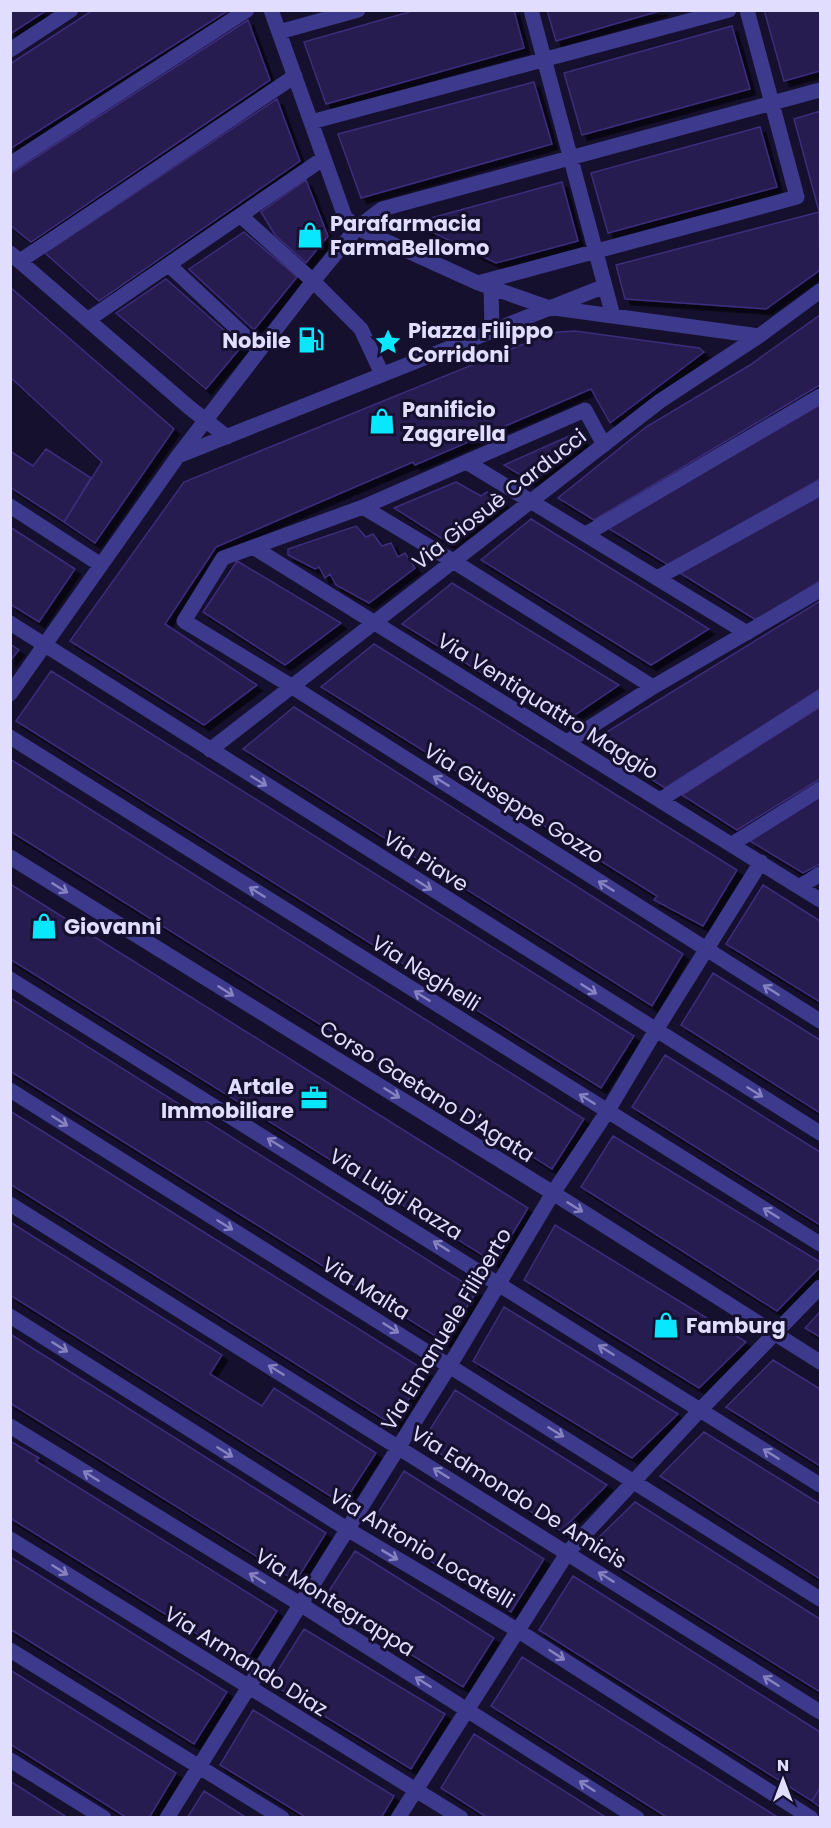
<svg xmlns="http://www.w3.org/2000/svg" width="831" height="1828" viewBox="0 0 831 1828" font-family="Poppins,sans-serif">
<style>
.building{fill:#261c4f;stroke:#3c2d7c;stroke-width:1.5;filter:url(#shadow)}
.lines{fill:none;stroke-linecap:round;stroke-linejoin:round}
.minor{stroke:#3d3a8e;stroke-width:15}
.oneway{stroke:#8783c1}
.labels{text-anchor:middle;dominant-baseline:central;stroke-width:6;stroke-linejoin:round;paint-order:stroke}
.poi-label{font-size:21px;font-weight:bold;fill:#e1ddff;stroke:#15102d;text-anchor:start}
.street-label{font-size:21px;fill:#e1ddff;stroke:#15102d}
</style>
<defs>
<filter id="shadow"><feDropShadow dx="5.5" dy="5.5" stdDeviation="0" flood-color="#0009"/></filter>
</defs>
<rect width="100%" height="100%" fill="#15102d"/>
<!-- building -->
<path class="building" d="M10,10H47L10,34Z
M93,10H229L10,149V64Z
M416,10H514L524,48L326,104L304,42Z
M547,10H663L556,41Z
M764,10H820V71L784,81Z
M248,20L270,80L31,242L10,225V174Z
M732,26L750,89L582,135L564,73Z
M534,82L552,144L361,198L338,134Z
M277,99L300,161L99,301L45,253Z
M820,111V215L794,119Z
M760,127L777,187L608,233L591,173Z
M306,180L328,236L306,263L275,235L261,212Z
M562,182L578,241L496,263L413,223Z
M819,212L820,270L766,309L625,299L616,265Z
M244,232L297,277L254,330L189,269Z
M166,279L242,346L206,389L116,313Z
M10,287L174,429L95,543L64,522L102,462L10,377Z
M820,315V385L594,520L558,498L646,427L750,365Z
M575,331L699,348L704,352L610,423L591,389L415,465L413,462L216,547L165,624L257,685L204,725L70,641L184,482L521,345L558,332Z
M820,405V479L668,565L608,528Z
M578,432L584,443L532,482L504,465Z
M46,449L91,478L64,522L10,487V451L33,466Z
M456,482L481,496L487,492L503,502L449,543L394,508Z
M820,496V581L756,620L680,573Z
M531,519L709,629L651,665L481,560Z
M356,526L366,537L373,534L382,546L391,543L398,557L405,553L415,568L369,603L336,585L330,574L325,578L319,567L315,569L288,555V549Z
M10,527L75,569L39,622L10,604Z
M237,561L341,623L285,665L203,612Z
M452,583L619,685L563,723L402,624Z
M820,601V689L665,788L592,741Z
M10,644L19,650L10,661Z
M374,644L737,870L703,926L654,900L657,896L321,687Z
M51,671L634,1036L601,1088L16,721Z
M294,707L683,954L652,1006L243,749Z
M820,707V779L737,830L682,795Z
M10,759L584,1119L552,1169L10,831Z
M820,797V864L803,873L750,841Z
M10,884L528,1208L495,1263L10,959Z
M763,885L820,921V1002L726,944Z
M713,973L820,1040V1113L681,1025Z
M10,998L477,1291L445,1342L10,1071Z
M665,1055L820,1152V1225L632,1107Z
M10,1111L426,1371L393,1425L10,1184Z
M613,1136L820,1262V1267L777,1311L581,1187Z
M10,1222L222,1355L210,1374L262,1406L274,1388L376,1453L343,1504L10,1295Z
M555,1225L746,1342L699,1388L524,1280Z
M504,1307L678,1414L632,1458L473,1361Z
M820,1312V1337L805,1328Z
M10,1334L326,1533L296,1581L10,1403Z
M773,1360L820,1389V1466L726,1407Z
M455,1390L607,1485L561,1531L422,1442Z
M704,1432L820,1504V1579L660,1476Z
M10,1441L39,1458L36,1461L277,1611L244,1663L10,1518Z
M404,1471L544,1559L511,1612L371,1524Z
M635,1502L820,1619V1692L588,1548Z
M355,1551L494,1638L463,1687L323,1600Z
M10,1557L227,1692L194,1744L10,1629Z
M573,1576L820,1732V1788L812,1801L539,1630Z
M304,1629L445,1714L411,1769L270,1683Z
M522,1657L779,1818H668L491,1706Z
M10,1670L176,1773L149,1818H127L10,1744Z
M253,1710L394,1796L381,1818H307L220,1765Z
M474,1734L607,1818H488L441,1788Z
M10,1781L68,1818H10Z
M820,1788V1807L812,1801Z
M204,1791L247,1818H187Z"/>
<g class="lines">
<!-- minor -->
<path class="minor" d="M271,10L345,217L357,228L478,283L547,307L759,336
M531,10L613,316
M279,32L358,10
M10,50L71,10
M311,122L729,10
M10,164L247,10
M241,216L313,281L361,329L382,374
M10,253L190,408L227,437
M20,261L295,76
M169,265L260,350
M478,283L797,197L747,10
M491,288L492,329
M89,319L324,158
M604,445L585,410L363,507L223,558L184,621L291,686L820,1021
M178,456L605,286
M468,463L747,633
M10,506L101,565
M363,507L453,561L653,687
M586,534L820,396
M253,547L820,900
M657,578L820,488
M10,623L820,1133
M10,694L178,456L313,281L357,228L382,209L820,90
M10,737L820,1244
M567,742L653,687L820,590
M210,750L660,401L759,336L820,291
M660,800L820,698
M732,844L820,789
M10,857L553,1193L820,1362
M799,887L820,874
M10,979L820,1485
M10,1090L820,1599
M10,1204L820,1712
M10,1316L347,1529L517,1630L811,1818
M10,1426L300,1604L637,1818
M10,1539L461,1818
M10,1650L282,1818
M10,1760L104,1818
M167,1818L450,1365L553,1193L607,1112L656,1030L761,862
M398,1818L568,1552L701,1409L820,1287"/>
</g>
<!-- one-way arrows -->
<defs><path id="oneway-shaft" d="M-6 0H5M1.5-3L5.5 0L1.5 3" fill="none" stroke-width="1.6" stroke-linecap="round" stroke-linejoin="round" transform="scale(1.5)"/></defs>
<g class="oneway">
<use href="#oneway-shaft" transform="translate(259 781) rotate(32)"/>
<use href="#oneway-shaft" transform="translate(441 781) rotate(-148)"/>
<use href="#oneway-shaft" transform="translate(424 885) rotate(32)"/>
<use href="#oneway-shaft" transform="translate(606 886) rotate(-148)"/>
<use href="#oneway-shaft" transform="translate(60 888) rotate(32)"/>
<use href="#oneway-shaft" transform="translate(257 892) rotate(-148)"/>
<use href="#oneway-shaft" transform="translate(589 989) rotate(32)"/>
<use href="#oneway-shaft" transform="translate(771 990) rotate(-148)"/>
<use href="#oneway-shaft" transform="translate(226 991) rotate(32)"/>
<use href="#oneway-shaft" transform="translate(422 996) rotate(-148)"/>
<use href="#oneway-shaft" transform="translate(755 1092) rotate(32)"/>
<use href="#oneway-shaft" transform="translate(392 1093) rotate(32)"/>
<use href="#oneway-shaft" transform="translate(587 1099) rotate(-148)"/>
<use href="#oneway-shaft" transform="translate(60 1121) rotate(32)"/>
<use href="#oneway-shaft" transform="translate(275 1143) rotate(-148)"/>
<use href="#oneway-shaft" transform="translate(575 1207) rotate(32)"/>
<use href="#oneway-shaft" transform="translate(771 1213) rotate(-148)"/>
<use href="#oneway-shaft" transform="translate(225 1225) rotate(32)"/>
<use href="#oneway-shaft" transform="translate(441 1246) rotate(-148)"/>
<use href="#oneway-shaft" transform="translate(391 1328) rotate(32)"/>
<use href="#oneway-shaft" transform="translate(60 1347) rotate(32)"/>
<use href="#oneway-shaft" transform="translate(606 1350) rotate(-148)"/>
<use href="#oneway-shaft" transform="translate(276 1370) rotate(-148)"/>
<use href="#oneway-shaft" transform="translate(556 1432) rotate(32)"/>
<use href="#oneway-shaft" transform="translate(225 1452) rotate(32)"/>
<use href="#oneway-shaft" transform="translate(771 1454) rotate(-148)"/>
<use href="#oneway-shaft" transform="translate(441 1473) rotate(-148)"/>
<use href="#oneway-shaft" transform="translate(91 1476) rotate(-148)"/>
<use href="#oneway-shaft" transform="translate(390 1555) rotate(31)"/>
<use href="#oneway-shaft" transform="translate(60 1570) rotate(32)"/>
<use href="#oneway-shaft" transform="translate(606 1577) rotate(-148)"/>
<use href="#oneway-shaft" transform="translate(257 1578) rotate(-148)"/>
<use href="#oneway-shaft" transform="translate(557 1655) rotate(33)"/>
<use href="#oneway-shaft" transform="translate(771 1681) rotate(-148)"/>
<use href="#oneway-shaft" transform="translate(423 1682) rotate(-148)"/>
<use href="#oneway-shaft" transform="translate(587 1786) rotate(-147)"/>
</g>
<!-- icons -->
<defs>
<g id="shop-bare" transform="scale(2.07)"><path d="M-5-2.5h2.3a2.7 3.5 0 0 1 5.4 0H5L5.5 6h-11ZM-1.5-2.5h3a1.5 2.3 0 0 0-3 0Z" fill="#09e7ff" stroke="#15102d" stroke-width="2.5" paint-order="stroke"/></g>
<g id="fuel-bare" transform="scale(2.07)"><path d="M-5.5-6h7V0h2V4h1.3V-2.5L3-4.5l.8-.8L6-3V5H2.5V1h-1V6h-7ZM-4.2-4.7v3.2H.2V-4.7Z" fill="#09e7ff" stroke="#15102d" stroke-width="2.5" paint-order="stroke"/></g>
<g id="sight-bare" transform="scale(2.07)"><path d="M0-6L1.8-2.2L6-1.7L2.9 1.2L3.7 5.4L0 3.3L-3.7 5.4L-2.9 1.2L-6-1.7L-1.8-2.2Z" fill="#09e7ff" stroke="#15102d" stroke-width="2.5" paint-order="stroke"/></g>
<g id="office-bare" transform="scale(2.07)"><path d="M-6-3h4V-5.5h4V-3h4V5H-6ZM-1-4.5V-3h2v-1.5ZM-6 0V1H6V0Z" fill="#09e7ff" stroke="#15102d" stroke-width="2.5" paint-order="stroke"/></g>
</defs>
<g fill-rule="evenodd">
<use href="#shop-bare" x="310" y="235"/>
<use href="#fuel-bare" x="311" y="340"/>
<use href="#sight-bare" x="388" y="342"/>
<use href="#shop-bare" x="382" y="421"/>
<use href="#shop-bare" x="44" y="926"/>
<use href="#office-bare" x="314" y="1098"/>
<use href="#shop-bare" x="666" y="1325"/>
</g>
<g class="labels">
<!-- poi labels -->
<g class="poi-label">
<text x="330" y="223">Parafarmacia<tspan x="330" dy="24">FarmaBellomo</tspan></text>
<text x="408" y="330">Piazza Filippo<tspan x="408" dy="24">Corridoni</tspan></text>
<text x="291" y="340" text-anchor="end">Nobile</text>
<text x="402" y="409">Panificio<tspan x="402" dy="24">Zagarella</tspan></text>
<text x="64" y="926">Giovanni</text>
<text x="294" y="1086" text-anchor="end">Artale<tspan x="294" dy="24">Immobiliare</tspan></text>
<text x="686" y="1325">Famburg</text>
</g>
<!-- street labels -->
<g class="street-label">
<text transform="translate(499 499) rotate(-38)">Via Giosuè Carducci</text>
<text transform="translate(548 706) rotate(32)">Via Ventiquattro Maggio</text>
<text transform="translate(514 803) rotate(32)">Via Giuseppe Gozzo</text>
<text transform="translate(426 861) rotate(32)">Via Piave</text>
<text transform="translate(426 973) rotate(32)">Via Neghelli</text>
<text transform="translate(427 1091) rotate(32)">Corso Gaetano D'Agata</text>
<text transform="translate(396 1194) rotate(32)">Via Luigi Razza</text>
<text transform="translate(366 1288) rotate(32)">Via Malta</text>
<text transform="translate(446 1329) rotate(-59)">Via Emanuele Filiberto</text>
<text transform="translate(519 1497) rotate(32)">Via Edmondo De Amicis</text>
<text transform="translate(422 1548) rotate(31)">Via Antonio Locatelli</text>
<text transform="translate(335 1602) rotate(32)">Via Montegrappa</text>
<text transform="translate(246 1661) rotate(32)">Via Armando Diaz</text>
</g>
</g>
<!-- border -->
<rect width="831" height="1828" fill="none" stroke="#e1ddff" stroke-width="24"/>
<!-- north arrow -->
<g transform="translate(783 1780)" stroke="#15102d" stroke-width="4.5" paint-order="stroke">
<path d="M0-4.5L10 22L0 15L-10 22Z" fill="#e1ddff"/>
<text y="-9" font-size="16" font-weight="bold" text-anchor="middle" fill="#e1ddff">N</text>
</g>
</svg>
